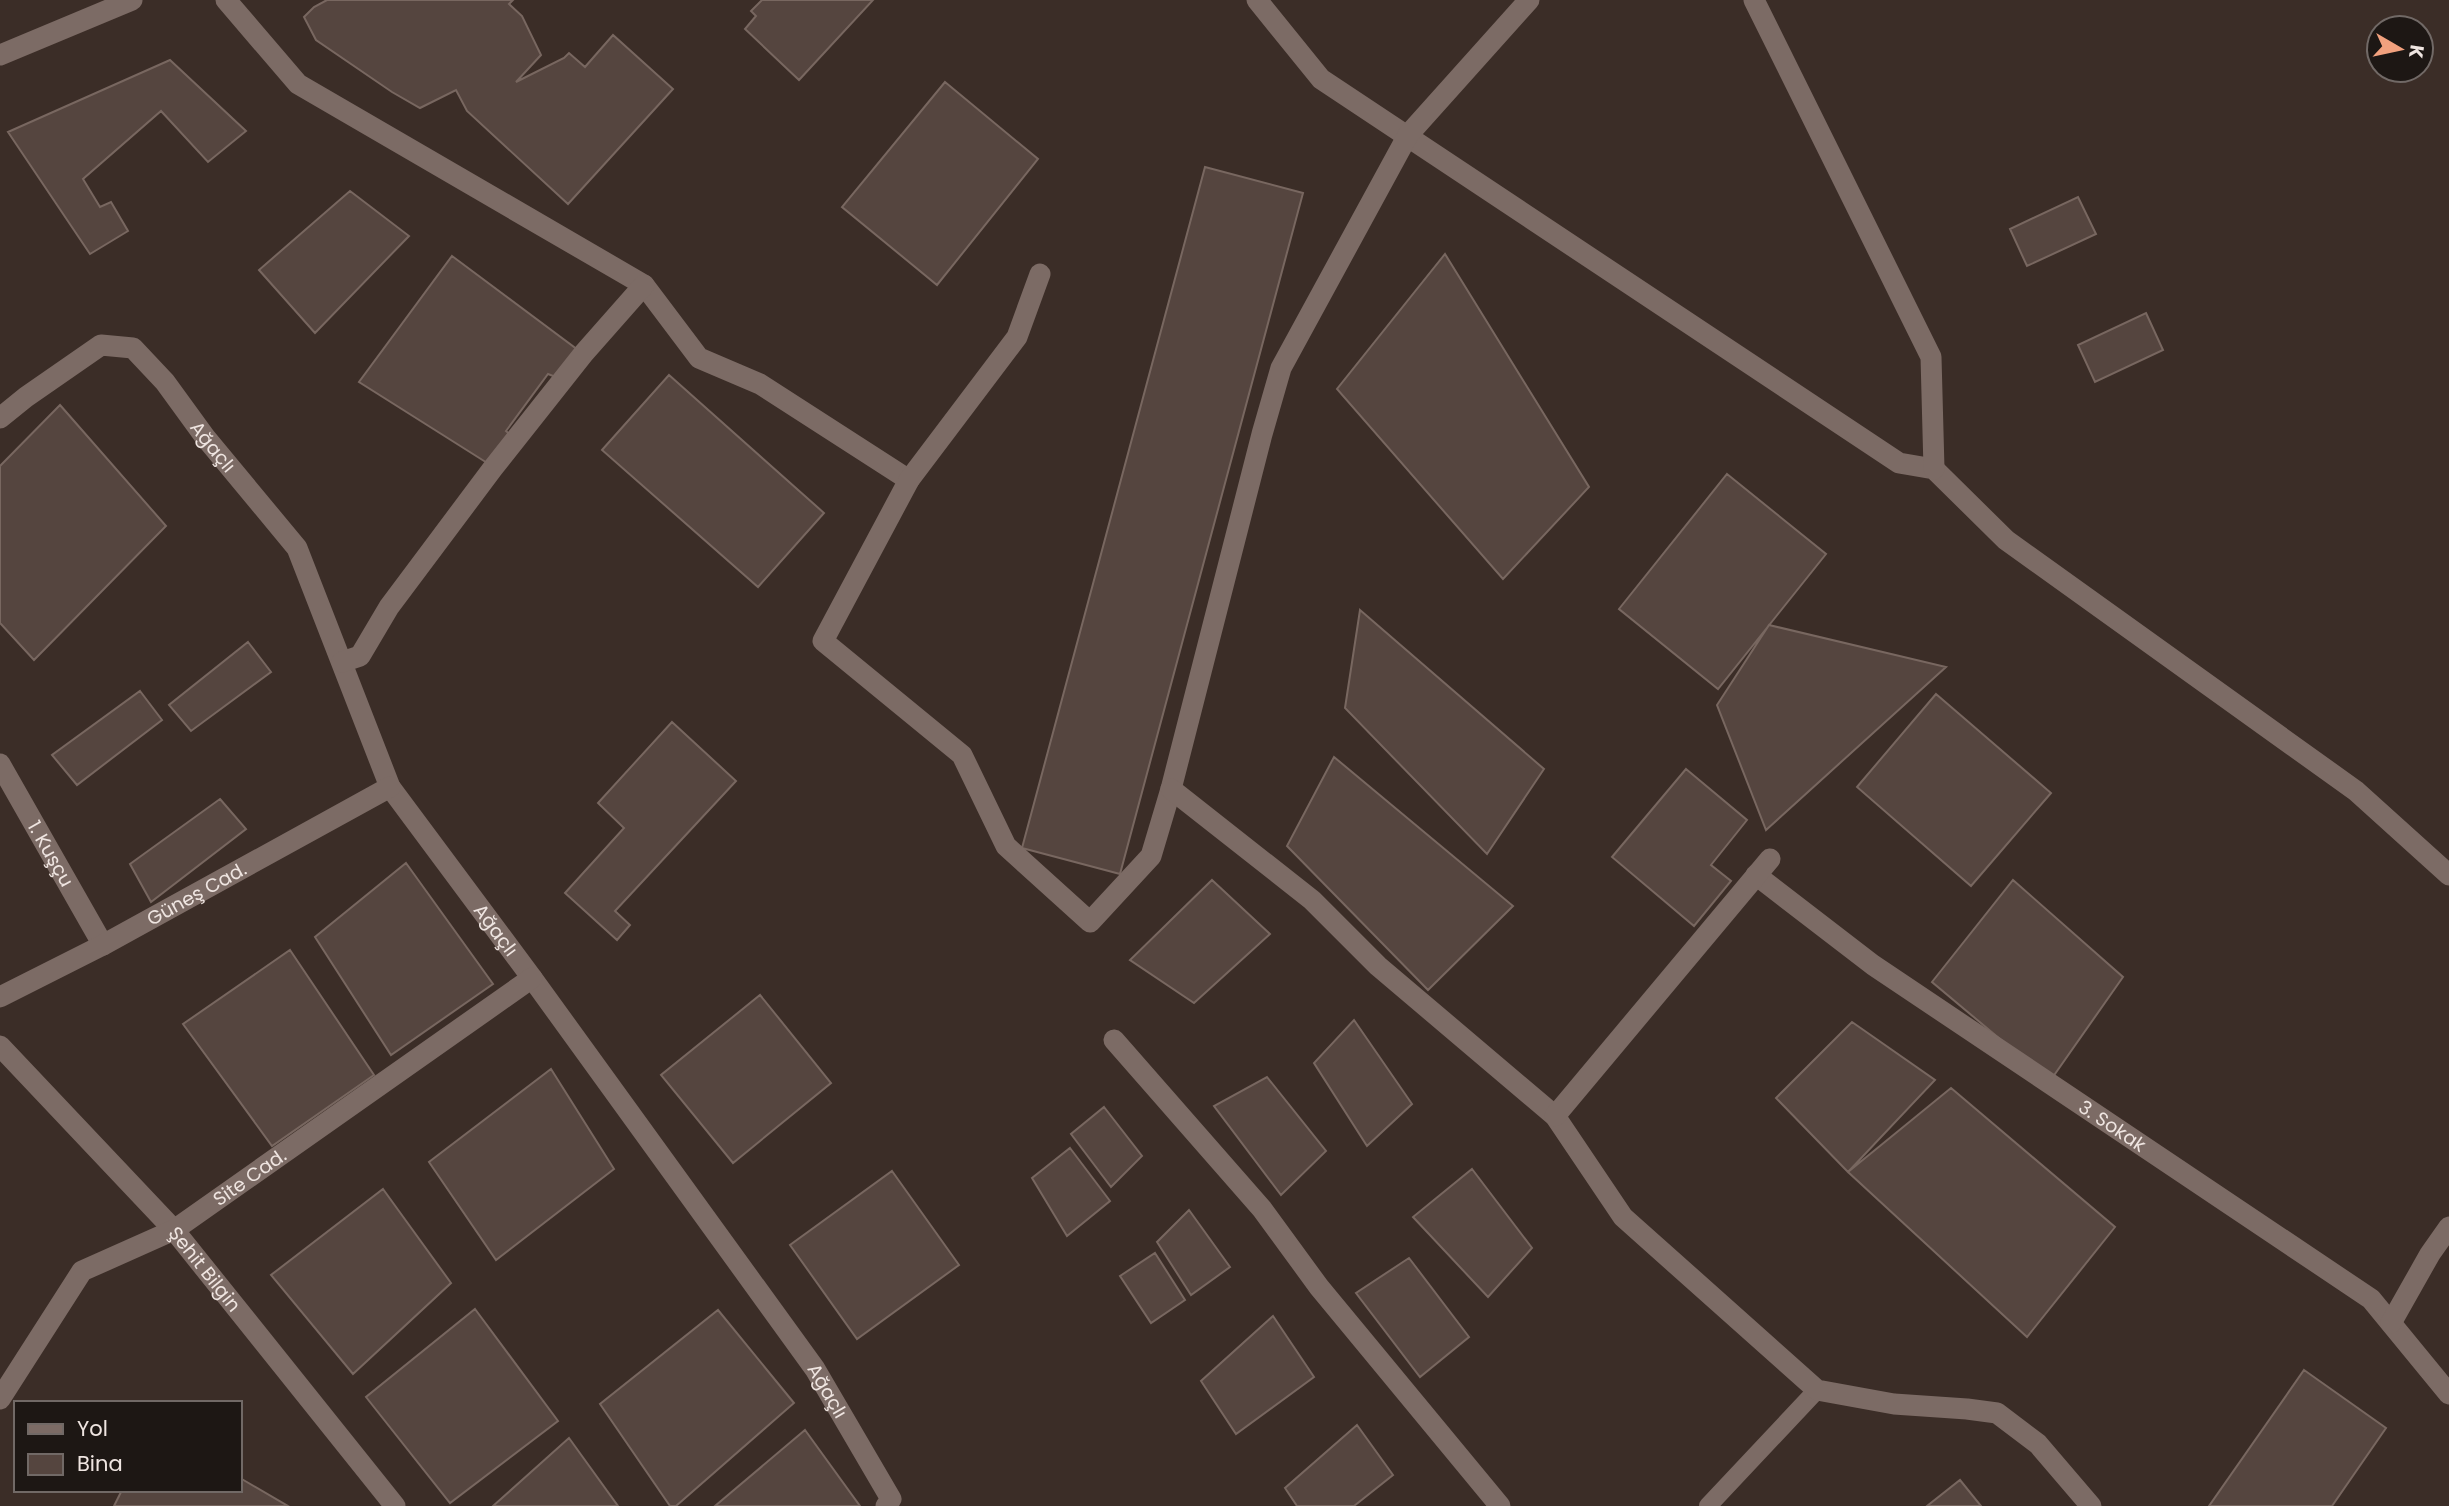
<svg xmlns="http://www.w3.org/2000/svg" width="2449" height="1506" viewBox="0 0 2449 1506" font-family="Poppins,sans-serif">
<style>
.building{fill:#55453f;stroke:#786760;stroke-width:2}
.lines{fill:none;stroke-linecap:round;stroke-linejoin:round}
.lane{stroke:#7c6b65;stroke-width:18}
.street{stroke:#7c6b65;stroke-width:21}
.labels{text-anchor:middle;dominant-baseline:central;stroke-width:5;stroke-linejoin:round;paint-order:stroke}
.street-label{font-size:19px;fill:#efe5e1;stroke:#1d1714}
</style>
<rect width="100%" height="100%" fill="#3b2d27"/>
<!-- building -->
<path class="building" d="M327,0H513L509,4L522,16L541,55L516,82L564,58L569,53L585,67L613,35L673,89L568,204L467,111L456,90L420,108L392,92L316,40L304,17L314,7Z
M762,0H873L799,80L745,29L756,16L751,11Z
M170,60L246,131L208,162L161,111L83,179L100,207L111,202L128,231L90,254L8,132Z
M945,82L1038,159L937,285L842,207Z
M1205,167L1303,193L1120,874L1022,848Z
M350,191L409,236L315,333L259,270Z
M2078,197L2096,234L2027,266L2010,229Z
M1445,254L1589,487L1503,579L1337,389Z
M452,256L582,353L561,379L548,374L506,431L514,438L492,466L359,382Z
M2146,313L2163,350L2095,382L2078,345Z
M669,375L824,513L758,587L602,450Z
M60,405L166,526L34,660L0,623V466Z
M1727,474L1826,554L1718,689L1619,609Z
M1360,610L1544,769L1487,854L1345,708Z
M1769,625L1946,667L1766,830L1717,705Z
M248,642L271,672L191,731L169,705Z
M140,691L162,720L77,785L52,755Z
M1936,694L2051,793L1971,886L1857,787Z
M672,722L736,781L615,911L630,925L617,940L565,893L624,828L598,803Z
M1334,757L1513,906L1428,990L1287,846Z
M1686,769L1747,820L1711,865L1731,881L1694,926L1612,857Z
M220,799L246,829L151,902L130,864Z
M406,863L493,984L391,1055L315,937Z
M1212,880L1270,934L1194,1003L1130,960Z
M2013,880L2123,977L2050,1081L1932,982Z
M290,950L374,1075L272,1146L183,1024Z
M760,995L831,1083L733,1163L661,1075Z
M1354,1020L1412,1104L1367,1146L1314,1063Z
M1852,1022L1935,1080L1848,1172L1776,1098Z
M551,1069L614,1169L496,1260L429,1162Z
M1267,1077L1326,1151L1281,1195L1214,1106Z
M1951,1088L2115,1227L2027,1337L1848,1172Z
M1104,1107L1142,1156L1111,1187L1071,1134Z
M1070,1148L1110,1201L1067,1236L1032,1178Z
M1472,1169L1532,1248L1488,1297L1413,1217Z
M892,1171L959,1265L857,1339L790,1245Z
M383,1189L451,1283L353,1374L271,1275Z
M1189,1210L1230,1267L1191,1295L1157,1242Z
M1155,1253L1185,1300L1151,1323L1120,1276Z
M1409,1258L1469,1337L1420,1377L1356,1293Z
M475,1309L558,1421L450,1503L366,1397Z
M718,1310L794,1403L676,1506H670L600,1404Z
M1273,1316L1314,1377L1236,1434L1201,1381Z
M2304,1370L2386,1428L2332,1506H2209Z
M1357,1425L1393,1475L1354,1506H1297L1285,1488Z
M805,1430L860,1506H715Z
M569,1438L618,1506H493Z
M240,1478L288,1506H114L122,1490H240Z
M1960,1480L1981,1506H1927Z"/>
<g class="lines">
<!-- lane -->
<path class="lane" d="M1708,1506L1817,1390"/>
<!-- street -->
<g class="street">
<path d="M226,0L298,84L644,285L699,358L760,384L909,480"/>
<path d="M1257,0L1321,79L1899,463L1934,469L2006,540L2356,791L2449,875"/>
<path d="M1754,0L1931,357L1934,469"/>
<path d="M0,55L132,0"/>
<path d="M1040,274L1017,337L909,480L823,641L962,755L1006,846L1090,922L1151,856L1171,789L1262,434L1281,368L1408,135L1529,0"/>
<path id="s1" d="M0,418L26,397L101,345L133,348L165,382L205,437L297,548L390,787L532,978L815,1369L891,1499L886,1506"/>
<path d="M342,662L360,656L389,607L493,468L584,353L644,285"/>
<path id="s2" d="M0,764L103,945"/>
<path d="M1171,789L1312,900L1378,966L1555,1116L1623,1217L1817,1390L1894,1404L1967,1409L1997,1413L2038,1444L2091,1506"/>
<path id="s3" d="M1756,875L1873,965L2371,1299L2449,1394"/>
<path id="s4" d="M0,997L103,945L390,787"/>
<path d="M1114,1040L1262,1209L1319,1287L1500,1506"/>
<path id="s5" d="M0,1046L174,1230L395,1506"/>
<path d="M1555,1116L1770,859"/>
<path d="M2391,1323L2430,1254L2449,1227"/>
<path id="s6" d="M0,1399L82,1271L174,1230L532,978"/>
</g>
</g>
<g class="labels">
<!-- street labels -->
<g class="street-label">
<text stroke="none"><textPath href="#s1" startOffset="284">Ağaçlı</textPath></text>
<text stroke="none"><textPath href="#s2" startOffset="103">1. Kuşçu</textPath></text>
<text stroke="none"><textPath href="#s4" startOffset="222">Güneş Cad.</textPath></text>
<text stroke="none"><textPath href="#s1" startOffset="850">Ağaçlı</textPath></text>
<text stroke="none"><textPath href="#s3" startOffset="436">3. Sokak</textPath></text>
<text stroke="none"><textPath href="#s6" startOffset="345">Site Cad.</textPath></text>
<text stroke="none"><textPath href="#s5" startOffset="303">Şehit Bilgin</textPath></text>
<text stroke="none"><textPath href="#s1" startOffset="1418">Ağaçlı</textPath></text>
</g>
</g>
<!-- legend -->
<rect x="14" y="1401" width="228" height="91" fill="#1d1714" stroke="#716966" stroke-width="2"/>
<rect x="28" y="1424" width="35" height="10" fill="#7c6b65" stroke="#716966" stroke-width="2"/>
<text x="77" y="1436" font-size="21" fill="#efe5e1">Yol</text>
<rect x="28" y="1454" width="35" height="21" fill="#55453f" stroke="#716966" stroke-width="2"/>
<text x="77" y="1471" font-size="21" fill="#efe5e1">Bina</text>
<!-- north arrow -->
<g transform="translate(2400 49) rotate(99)"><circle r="33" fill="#1d1714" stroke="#716966" stroke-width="2"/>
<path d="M0-5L12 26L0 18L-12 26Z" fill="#f2a17e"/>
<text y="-10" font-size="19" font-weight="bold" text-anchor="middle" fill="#efe5e1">K</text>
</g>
</svg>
